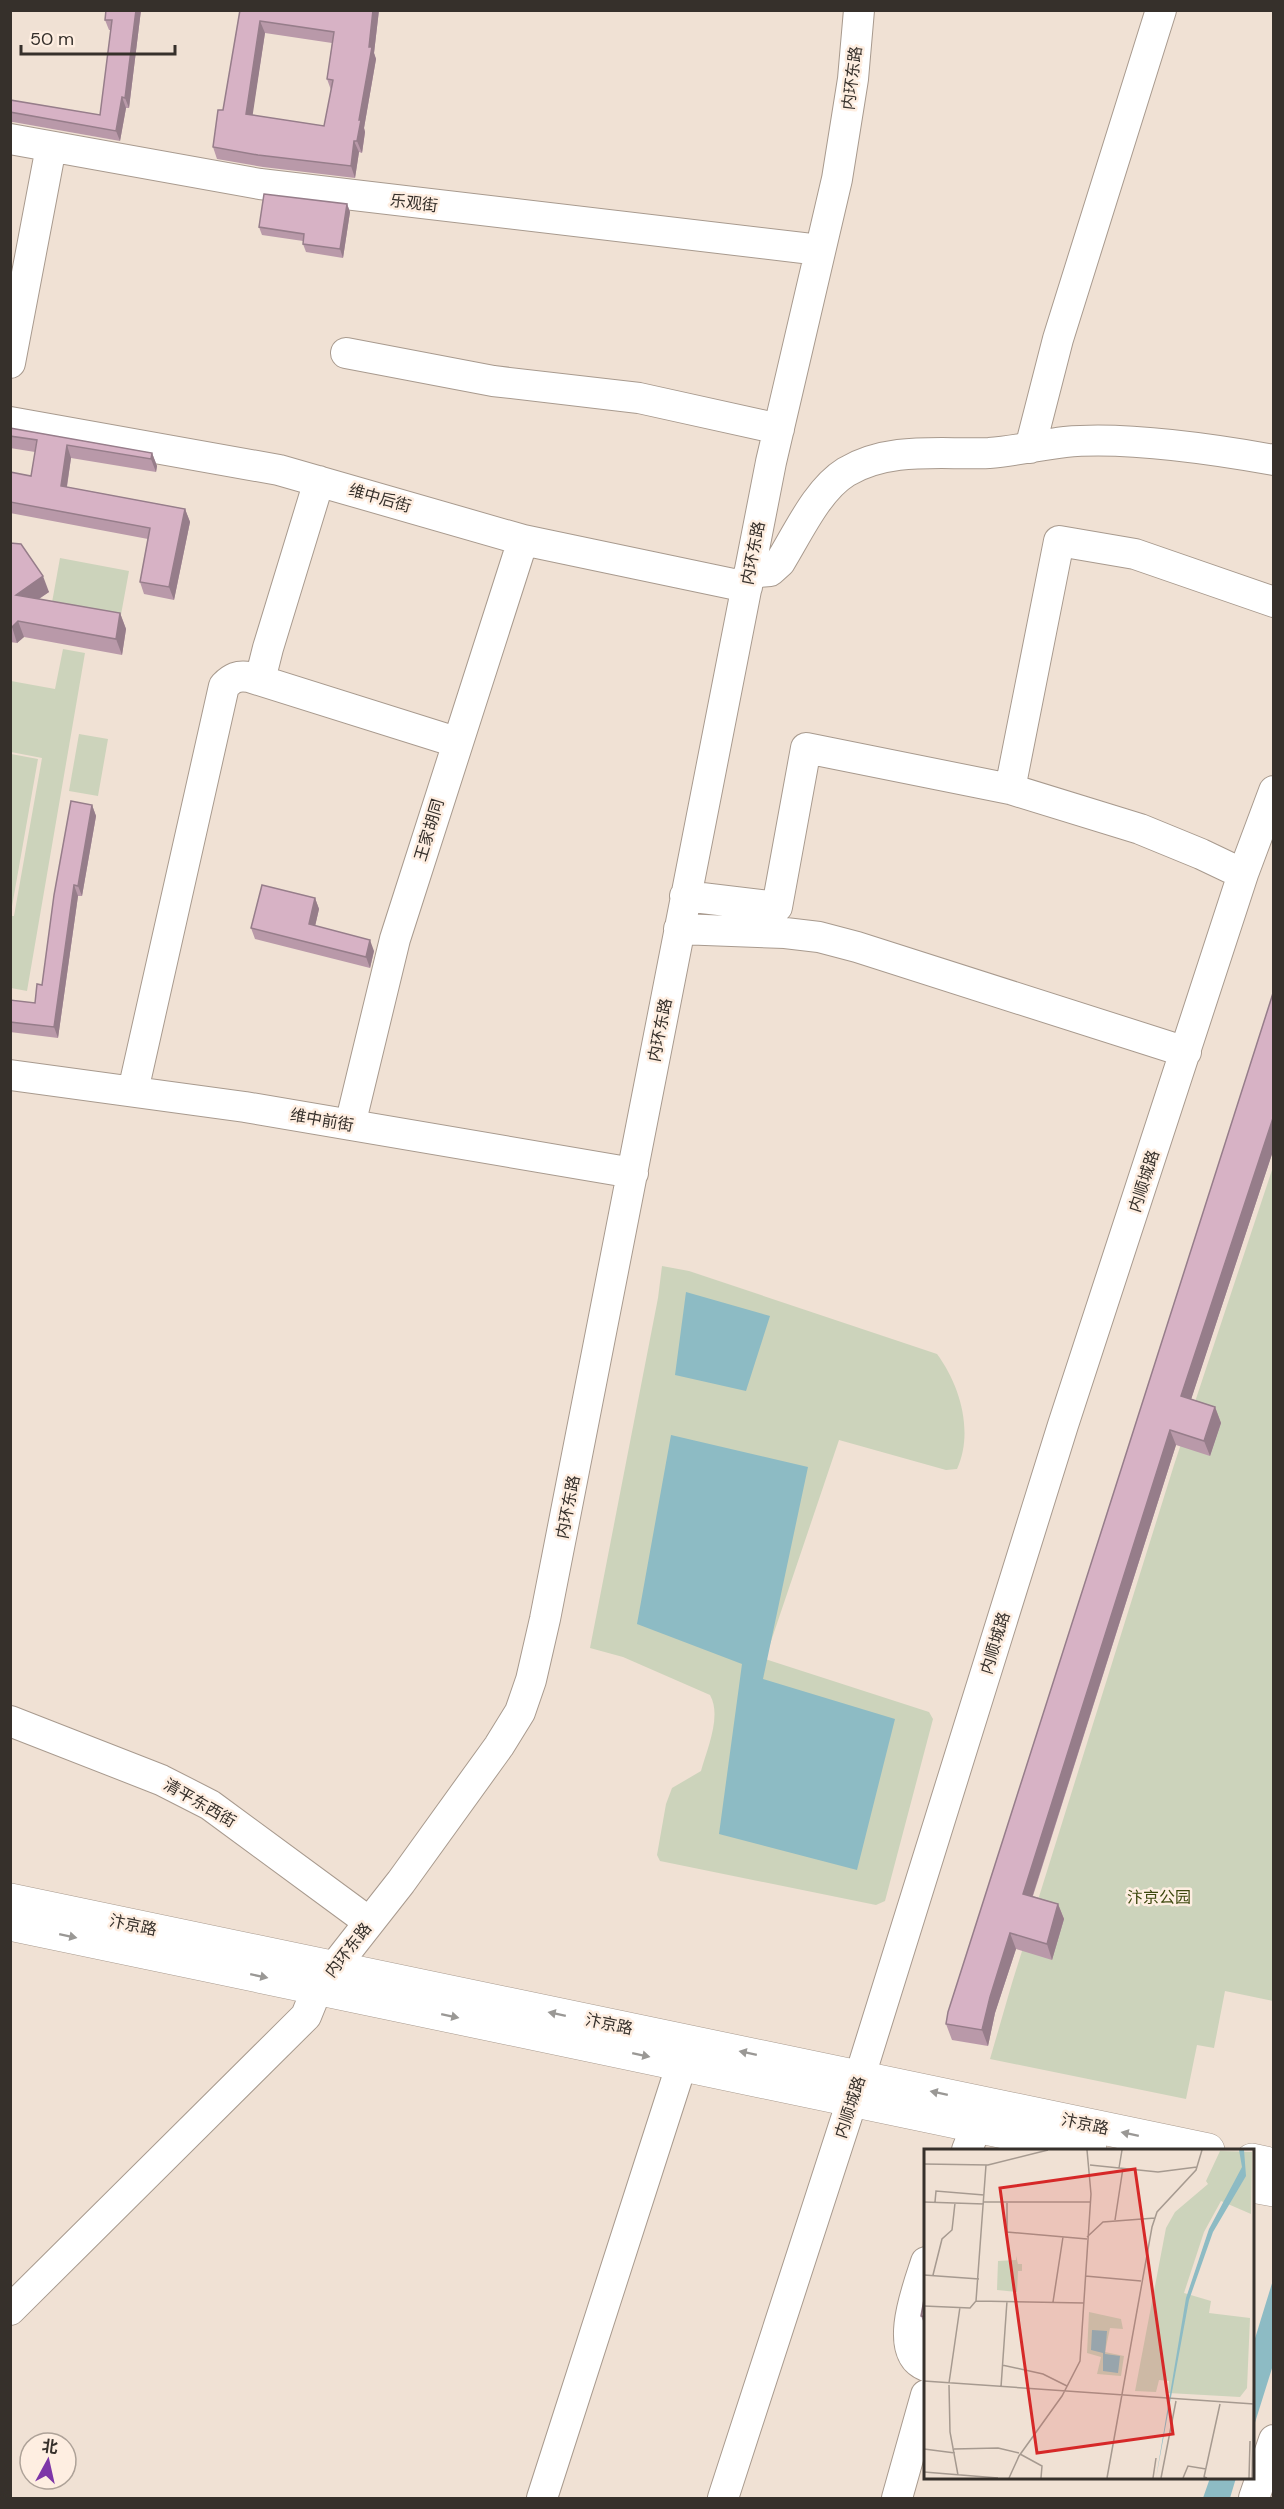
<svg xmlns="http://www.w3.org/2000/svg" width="1284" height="2509" viewBox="0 0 1284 2509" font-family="'DM Sans','Noto Sans SC',sans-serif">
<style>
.green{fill:#ccd3bb}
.water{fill:#8dbbc4}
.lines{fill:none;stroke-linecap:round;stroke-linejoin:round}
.minor-casing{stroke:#a89a8e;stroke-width:32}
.major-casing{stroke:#a89a8e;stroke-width:34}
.minor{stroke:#fff;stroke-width:30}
.major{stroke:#fff;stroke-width:33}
.wall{fill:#b999a9;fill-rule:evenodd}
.shaded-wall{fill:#967d8a}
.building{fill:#d7b2c5;stroke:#967d8a;stroke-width:1.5;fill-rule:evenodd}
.oneway{fill:#9a9895}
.labels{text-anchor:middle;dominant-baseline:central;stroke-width:5;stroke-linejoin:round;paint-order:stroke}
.street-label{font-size:16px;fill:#36302b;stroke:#feeee1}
.park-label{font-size:16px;fill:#3c470d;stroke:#feeee1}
.inset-road{fill:none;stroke:#a69a90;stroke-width:1.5}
.view{fill:#d62828;fill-opacity:0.15;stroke:#d62828;stroke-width:3}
.inset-edge{fill:none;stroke:#36302b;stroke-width:3}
</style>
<rect width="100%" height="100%" fill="#f0e1d4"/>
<!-- green -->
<path class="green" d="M60,558L129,571L120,620L51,608Z
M63,649L85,653L27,991L11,988V916H14L42,758L11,752V681L55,689Z
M79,734L108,739L98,796L69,791Z
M11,754L38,759L11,912H10Z
M1273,1167V2001L1225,1991L1214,2048L1197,2045L1186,2099L990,2059L1012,1983L1174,1465Z
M662,1266L689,1271L937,1354C960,1385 974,1432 957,1469L946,1470L839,1440L765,1659L929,1712L933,1719L885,1901L876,1905L660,1861L657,1855L666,1804L672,1788L701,1771C707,1749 722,1716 710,1695L623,1657L590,1648L658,1298Z"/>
<!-- water -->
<path class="water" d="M686,1292L770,1316L746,1391L675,1375Z
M671,1435L808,1467L763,1679L895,1719L857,1870L719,1834L742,1664L637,1624Z
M1273,2280V2365L1253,2429V2345Z
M1210,2478H1236L1230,2498H1203Z"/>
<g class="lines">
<!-- minor casing -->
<g class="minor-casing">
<path id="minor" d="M10,139L260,184L820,250
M346,353L493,381L639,398L779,429
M10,363L51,147
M10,422L279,470L523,540L747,587
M1030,448L1058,339L1161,10
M749,573L770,571L780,562C798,533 817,490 846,472C890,446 941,455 989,453C1015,451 1040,445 1065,442C1127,436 1212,449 1274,460
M260,680L268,648L319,481
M1010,789L1059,541L1135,554L1274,602
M685,896L777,907L806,748L1010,789L1140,829L1201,854L1243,874
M679,929L785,933L819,937L857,947L1186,1052
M10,1075L245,1107L633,1173
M133,1091L224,686C232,678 238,675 249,677L456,742
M350,1125L395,939L523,540
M10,1721L161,1780L210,1805L369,1922
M967,2150L976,2127
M926,2262C918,2287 892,2353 926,2366
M10,2310L306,2016L317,1989L401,1882L499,1746L520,1712L531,1680L545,1619L771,462L837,179L853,79L859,10
M542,2498L682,2063
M723,2498L860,2076L1063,1425L1243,874L1274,791
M897,2498L926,2395
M1254,2498L1274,2440"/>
</g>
<!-- major casing -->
<g class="major-casing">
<path id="major" d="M10,1900L1208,2150
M10,1924L1090,2150
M1252,2160L1274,2165
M1252,2186L1274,2190"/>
</g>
<!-- minor -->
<use href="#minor" class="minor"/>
<!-- major -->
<use href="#major" class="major"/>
</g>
<!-- wall -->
<path class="wall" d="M141,10L129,108H126L120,141L13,122L10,123V100L100,115L111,30H109L105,20Z
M240,10H379L374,53L376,59L364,128L365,132L362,153L359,152L355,178L263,167L217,159L213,147L223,110ZM265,33L332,43L327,79L331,90L324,126L252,115Z
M347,204L350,212L343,258L306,252L303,244V241L262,235L259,227Z
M10,428L152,453L157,466L156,472L71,458L67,487L185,509L190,522L174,600L144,594L140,582L148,539L10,513V472L31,476L35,452L10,448Z
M10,543L49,592L39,599L120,613L126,629L122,655L24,637L17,643L10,642Z
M92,805L96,816L82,896H78L58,1038L10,1032V1000L35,1003L42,985Z
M315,898L319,909L315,926L374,951L370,968L255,939L251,928Z
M1274,990V1148L1191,1399L1215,1407L1221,1423L1210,1456L1176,1445L1033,1896L1058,1904L1064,1919L1052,1960L1016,1949L995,2013L988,2046L952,2040L946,2024Z
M926,2289V2328L921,2316Z"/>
<!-- shaded-wall -->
<path class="shaded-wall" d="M136,10H141L129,108L125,98Z
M373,10H379L374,53L376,59L364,128L365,132L362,153L357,141L359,120Z
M260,21L265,33L251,126L246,114Z
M122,97L126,108L120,141L116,131Z
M354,141L359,152L355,178L351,166Z
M347,204L350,212L343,258L340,249Z
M67,445L71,458L65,498L61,486Z
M152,453L157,466L156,472L151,459Z
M185,509L190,522L174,600L169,587Z
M43,576L49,592L22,610L16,595Z
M120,613L126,629L122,655L116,639Z
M18,621L24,637L17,643L12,627Z
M92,805L96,816L82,896L78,886Z
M74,885L78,896L58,1038L54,1027Z
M315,898L319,909L313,935L309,924Z
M370,940L374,951L370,968L366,957Z
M1274,1115V1148L1187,1412L1181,1396Z
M1215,1407L1221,1423L1210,1456L1204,1441Z
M1170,1430L1176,1445L1028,1910L1023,1894Z
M1058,1904L1064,1919L1052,1960L1047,1944Z
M1010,1933L1016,1949L995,2013L988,2046L982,2030L990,1997Z"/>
<!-- building -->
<path class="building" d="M106,10H136L125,98L122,97L116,131L10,112V100L100,115L112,20H105Z
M240,10H373L369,47H372L359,120H361L357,141H354L351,166L258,155L213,147L218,110H223ZM260,21L334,32L327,79L333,80L324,126L246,114Z
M264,194L347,204L340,249L303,244L304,234L259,227Z
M10,428L152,453L151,459L67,445L61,486L185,509L169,587L140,582L150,528L10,502V472L31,476L37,440L10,436Z
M10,543L21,544L43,576L16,595L120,613L116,639L18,621L12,627H10Z
M71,801L92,805L78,886L74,885L54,1027L10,1022V1000L35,1003L37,984L42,985L54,895Z
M262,885L315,898L309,924L370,940L366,957L251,928Z
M1274,990V1115L1181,1396L1215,1407L1204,1441L1170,1430L1023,1894L1058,1904L1047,1944L1010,1933L990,1997L982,2030L946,2024L948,2012Z
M926,2289V2317L921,2316Z"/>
<!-- one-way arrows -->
<defs><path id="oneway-solid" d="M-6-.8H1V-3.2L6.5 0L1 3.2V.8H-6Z" transform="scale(1.5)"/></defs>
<g class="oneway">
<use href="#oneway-solid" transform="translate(68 1936) rotate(12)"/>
<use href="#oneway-solid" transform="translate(259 1976) rotate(12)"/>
<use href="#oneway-solid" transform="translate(557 2014) rotate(-168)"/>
<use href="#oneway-solid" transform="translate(450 2016) rotate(12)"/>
<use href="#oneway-solid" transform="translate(748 2053) rotate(-168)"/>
<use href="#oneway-solid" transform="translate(641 2055) rotate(12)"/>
<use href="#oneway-solid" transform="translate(939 2093) rotate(-168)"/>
<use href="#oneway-solid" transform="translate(1130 2134) rotate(-168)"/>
</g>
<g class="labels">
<!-- street labels -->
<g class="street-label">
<text transform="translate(852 78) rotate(-83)">内环东路</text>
<text transform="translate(414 203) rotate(7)">乐观街</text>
<text transform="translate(380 498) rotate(16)">维中后街</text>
<text transform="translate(753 553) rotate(-79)">内环东路</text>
<text transform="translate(429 830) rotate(-73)">王家胡同</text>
<text transform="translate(660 1030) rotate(-79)">内环东路</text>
<text transform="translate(322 1120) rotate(10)">维中前街</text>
<text transform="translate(1144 1181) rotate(-72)">内顺城路</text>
<text transform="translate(568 1507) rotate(-79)">内环东路</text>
<text transform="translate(995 1643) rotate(-73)">内顺城路</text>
<text transform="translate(200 1803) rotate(30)">清平东西街</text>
<text transform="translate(133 1925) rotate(12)">汴京路</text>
<text transform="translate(348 1950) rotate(-52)">内环东路</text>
<text transform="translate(609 2024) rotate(12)">汴京路</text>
<text transform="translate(850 2107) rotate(-72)">内顺城路</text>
<text transform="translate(1085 2124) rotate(12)">汴京路</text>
</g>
<!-- park labels -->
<g class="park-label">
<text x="1159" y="1897">汴京公园</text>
</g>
</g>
<!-- overview -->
<g transform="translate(924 2149)">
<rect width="330" height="330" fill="#f0e1d4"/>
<path d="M296,2L328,3L327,65L297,52L280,83L260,144L287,152L285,164L326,169L323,239L316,248L244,244L245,232L235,231L232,243L211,242L242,79L251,63L284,35L282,32ZM92,107L94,115H98V122H94L93,143L73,141L74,112L92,111ZM165,163L197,170L199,180L186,179L181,203L200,207L197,227L173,225L177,208L163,204Z" fill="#ccd3bb"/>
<path d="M315,1H320L322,27L289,83L265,151L232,329L262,149L285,80L318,18ZM168,181L183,182L181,205L196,207L194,224L179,222V204L167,201Z" fill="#8dbbc4"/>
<path class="inset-road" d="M0,15L64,16L124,1M166,16L234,23L273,18M195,19L198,1M0,53L60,55M11,53L12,42L60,46M60,53H166M83,54V83L163,90M191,71L199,19M163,88L179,73L231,69M0,126L55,130M9,126L18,90L28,81L31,54M161,127L217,132M52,152L160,154M129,153L139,88M0,157L46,159L52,152L62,16M78,216L119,225L143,237M0,232L330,255M25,234L36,158M25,236L26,283L34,326M77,238L83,152M0,300L31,304M30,300L74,299L95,304M96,305L118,317L117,329M0,323L74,329M85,329L95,307L138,247L156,212L167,45L163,1M183,329L228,78L233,63L272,21L278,1M229,329L232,309M237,329L252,252M259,329L264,317L282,320M283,329L280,328L296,255M325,329L326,292M328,329L330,223"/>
<path class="view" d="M211,20L249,285L113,304L76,39Z"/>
<rect width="330" height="330" class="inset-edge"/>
</g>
<!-- border -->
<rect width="1284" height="2509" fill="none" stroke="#36302b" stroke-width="24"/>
<!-- north arrow -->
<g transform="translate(48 2461) rotate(8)"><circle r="28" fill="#feeee1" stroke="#aea298" stroke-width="1.5"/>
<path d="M0-4.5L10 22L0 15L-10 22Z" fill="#7e36a8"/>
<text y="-9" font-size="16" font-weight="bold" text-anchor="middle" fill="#36302b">北</text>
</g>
<!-- scale -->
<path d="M21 45v9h154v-9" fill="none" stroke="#36302b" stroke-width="3"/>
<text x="30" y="45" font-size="18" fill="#36302b" stroke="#feeee1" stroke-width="4.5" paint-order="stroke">50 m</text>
</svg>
